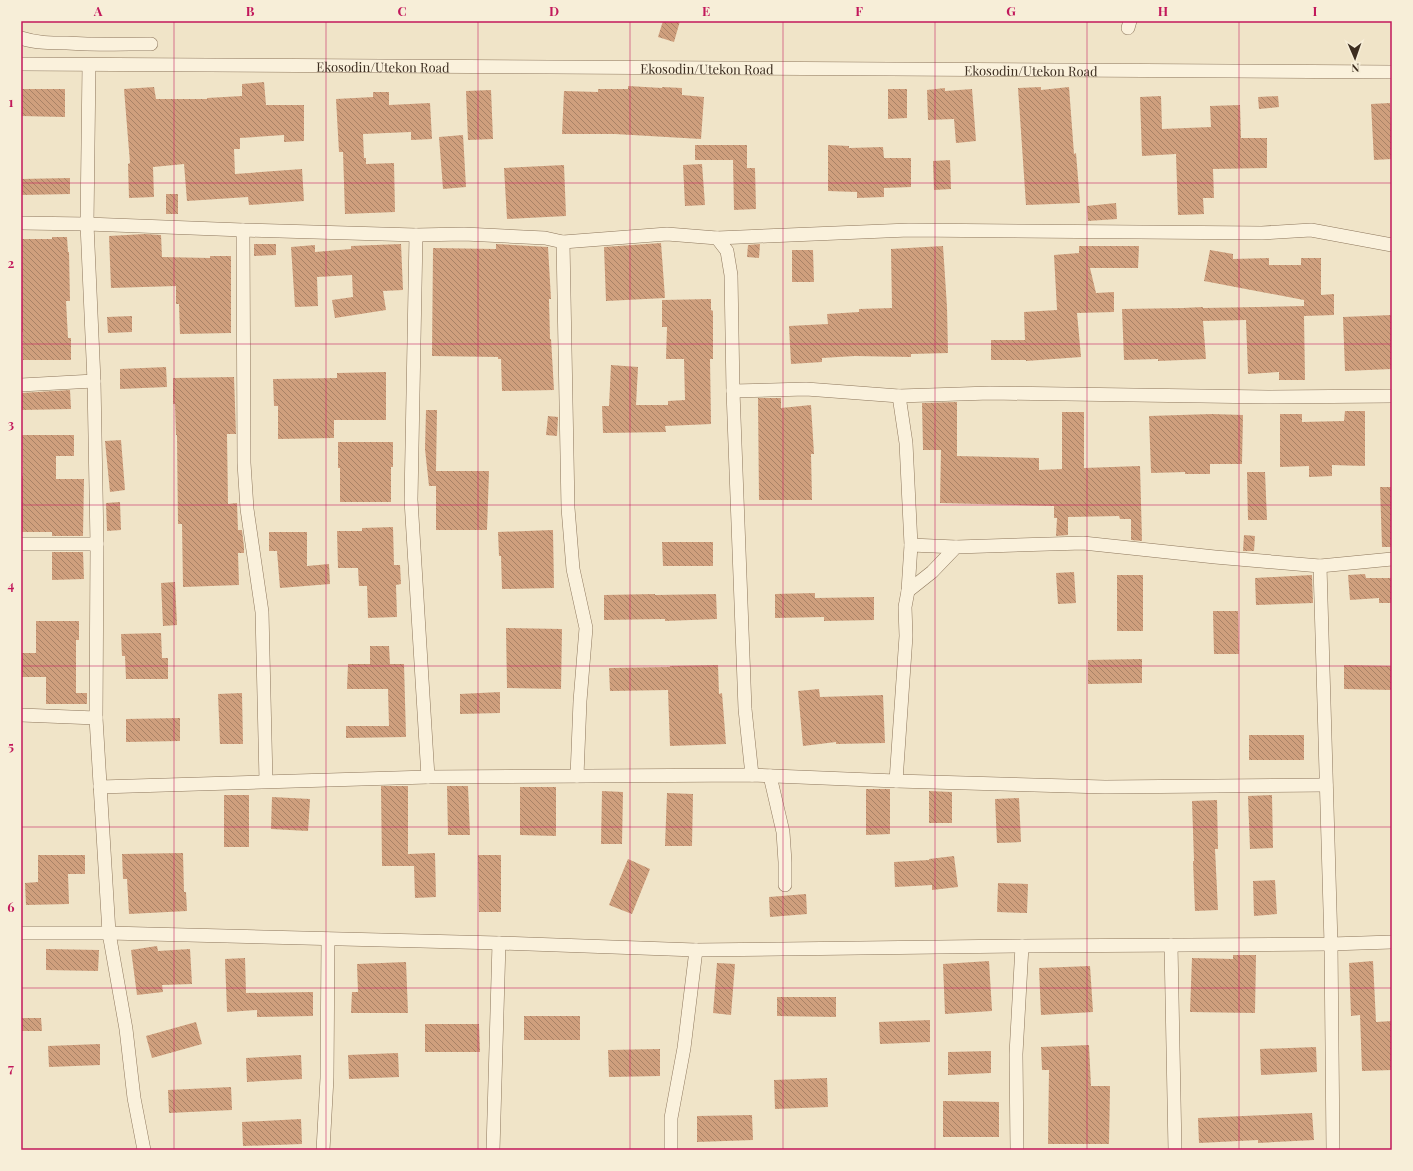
<svg xmlns="http://www.w3.org/2000/svg" width="1413" height="1171" viewBox="0 0 1413 1171" font-family="'Playfair Display',serif">
<style>
.building{fill:url(#building-back-hatch)}
.lines{fill:none;stroke-linecap:round;stroke-linejoin:round}
.street-casing{stroke:#8d765c;stroke-width:14}
.street{stroke:#faf1dc;stroke-width:13}
.grid{fill:none;stroke:#c2185b;stroke-width:1;stroke-opacity:0.55}
.labels{text-anchor:middle;dominant-baseline:central;stroke-width:3;stroke-linejoin:round;paint-order:stroke}
.street-label{font-size:13px;fill:#3d2e20;stroke:#f7eed8}
.neatline{fill:none;stroke:#c2185b;stroke-width:1.5}
.grid-label{font-size:13px;text-anchor:middle;font-weight:bold;fill:#c2185b}
</style>
<defs>
<pattern id="building-back-hatch" width="6" height="6" patternUnits="userSpaceOnUse"><rect width="6" height="6" fill="#cf9f7d"/><path d="M-1 5l2 2M0 0l6 6M5-1l2 2" fill="none" stroke="#a98266"/></pattern>
</defs>
<rect width="100%" height="100%" fill="#f0e4c8"/>
<!-- building -->
<path class="building" d="M663,21H680L674,42L658,37Z
M264,82L266,105H304V141L284,142V135L240,138V149H234L235,174L302,169L304,201L249,205L248,197L187,201L184,164L153,167L154,197L129,198L128,164L130,163L124,89L154,87L156,99H207V98L242,96V84Z
M628,86L662,88V87L682,88V95L704,97L701,139L615,134H562L564,91L598,92V89H628Z
M1041,87V90L1069,87L1074,154L1076,153L1080,203L1026,205L1018,88Z
M945,88V91L972,89L976,141L956,143L954,119L928,120L927,90Z
M21,89H65V117L21,116Z
M888,89H907V118L888,119Z
M491,90L493,139L468,140L466,91Z
M373,92H389V105L430,103L432,139L411,140V132L363,134L364,158H366V164L394,163L395,212L345,214L343,152H339L336,99L373,97Z
M1161,96L1162,129L1211,127L1210,106L1240,105L1241,138H1267V168L1213,169L1214,198H1203L1204,214L1178,215L1176,154L1142,156L1140,97Z
M1278,96L1279,107L1259,109L1258,97Z
M1390,103L1392,159L1374,160L1371,104Z
M463,135L466,187L443,189L439,137Z
M695,145H747V168H755L756,209L734,210L733,160H695Z
M828,145L849,146V148L883,147L884,158H911V187L884,188V197L857,198V192L828,191Z
M950,160L951,189L934,190L933,161Z
M702,164L705,205L685,206L683,165Z
M564,165L566,216L507,219L504,168Z
M70,178V194L21,195V179Z
M166,194H178V214H166Z
M1116,203L1117,219L1088,221L1087,206Z
M145,234L161,235L162,257L210,258V256H231V333L180,334L179,304H176V286L111,288L109,236Z
M52,237H67L68,252H69L70,301H66L68,338H71V360H23V332H21V239H52Z
M661,243L665,298L606,301L604,247Z
M254,244H276V255L254,256Z
M401,244L403,290L383,291L386,310L335,318L332,300L353,297L352,275L317,277L318,306L295,307L291,247L315,245V252L351,249V246Z
M496,244L548,247L551,299H549L550,339H551L554,390L502,391L501,359H498V357L432,356L433,248L496,249Z
M760,244L759,258L747,257L748,245Z
M943,246L947,307L948,353L911,354V357L855,356L822,358V362L791,364L789,326L828,324L827,314L859,312V309L892,308L891,249Z
M1079,246H1139L1138,268H1090L1096,293L1114,292V312L1077,313L1081,357L1026,361V360H991V340H1025L1024,312L1057,310L1054,255L1079,253Z
M792,250H813L814,282H792Z
M1210,250L1233,254V259L1269,258V265H1301V258H1321V295L1334,294V315L1304,316L1305,380H1279V372L1248,374L1246,320L1203,321L1206,359L1158,361V359L1124,360L1122,309L1183,308L1203,307V308L1304,306V300L1204,281Z
M711,299V310L713,311V359H710L711,424L665,426L666,432L603,433L602,406H609L611,365L638,367L636,405H668V401L685,400L684,359H666L667,327H662V300Z
M1392,315V369L1345,371L1343,317Z
M132,316V332L108,333L107,317Z
M166,367L167,387L120,389V369Z
M386,372V420H334V438L278,439V406H274L273,379L337,378V373Z
M234,377L236,434H227L228,504L237,503L238,530H242L244,547V553H238L239,585L183,587L182,524H178L177,435H176L175,404H173V378Z
M70,390L71,409L22,410L21,393Z
M758,398H781V408L811,405L814,454H811L812,500H759Z
M957,402V456L1039,458V470L1062,469V412H1084V468L1140,466L1142,541L1131,540V519H1120L1119,516L1068,517V535L1056,536L1057,518H1054V506L940,503L941,450H923L922,403Z
M426,410H437L436,471H489L487,530H436V486H429L425,449Z
M1345,411H1365V466L1332,465V476L1309,477V466L1280,467V414H1302V422L1344,421Z
M1212,414L1243,415L1242,464H1210V474H1185V472L1151,473L1149,416Z
M548,416L558,417L557,436L546,435Z
M22,435H74V456H56V479H84L83,536H52V532H21V476H23Z
M121,440L125,490L110,492L105,441Z
M338,442H393V467H391V502H340V468H338Z
M1247,472H1265L1267,520H1248Z
M1380,487H1392V547H1382Z
M120,502L121,530L107,531L106,503Z
M393,527L394,565H400L401,584L396,585L397,617L368,618L367,586H359L358,568H338L337,531H362V528Z
M553,530L554,588L502,589L501,556H499L498,532Z
M269,532H307V566L329,564L330,584L280,588L277,551H269Z
M1244,535L1255,536L1254,551H1243Z
M662,542H713V566H663Z
M52,552H83L84,579L52,580Z
M1074,572L1076,603L1058,604L1056,573Z
M1365,574L1366,578H1392V603H1379V598L1350,600L1348,575Z
M1117,575H1143V631H1117Z
M1312,575L1313,603L1256,605L1255,578Z
M175,582L177,625L163,626L161,583Z
M815,593V598L874,597V620L824,621V617L775,618V594Z
M655,594V595L716,594L717,619L665,621V619L604,620V595Z
M1213,611H1238L1239,654H1214Z
M36,621H79V640H76V693H87V704H46V677H22V653H36Z
M506,628L562,629L561,689L507,688Z
M161,633L162,658H168V679H126L125,656H122L121,634Z
M370,646H389L390,664H404L406,737L346,738V726H389L388,689H347L348,664H370Z
M1142,659V683L1088,684V660Z
M718,665L719,694L722,693L726,744L670,746L668,690L610,691L609,668L670,667V666Z
M1344,665L1392,666V690L1344,689Z
M819,689L820,697L883,695L885,743L836,744V742L803,746L798,691Z
M500,692V713L460,714V694Z
M242,693L243,744H220L218,694Z
M180,718V741L126,742V719Z
M1249,735H1304V760H1249Z
M381,786H408V854L435,853L436,897L415,898L414,866H382Z
M447,786H468L470,835H448Z
M520,787H556V836L520,835Z
M866,789H890V834L866,835Z
M602,791L623,792L622,844H601Z
M929,791L952,792V823H929Z
M667,793L693,794L692,846H665Z
M224,795H249V847H224Z
M1272,795L1273,848L1250,849L1248,796Z
M272,797L310,799L308,831L271,829Z
M1019,798L1021,842L997,843L995,799Z
M1217,800L1218,849H1215L1218,910L1195,911L1193,861H1194L1192,801Z
M183,853L184,892H186L187,911L129,914L127,879H123L122,854Z
M38,855H85V874H68L69,904L26,905L25,883L38,882Z
M478,855H501V912H479Z
M954,856L958,887L932,890V885L895,887L894,862L929,860V859Z
M628,859L650,869L632,914L609,905Z
M1275,880L1277,914L1254,916L1253,881Z
M998,883L1028,884L1027,913L997,912Z
M806,894L807,914L770,917L769,897Z
M157,946L158,951L190,949L192,984L162,985L163,992L137,995L131,950Z
M46,949L99,950L98,971L46,970Z
M1233,955H1256L1255,1013L1190,1012L1192,958L1233,959Z
M245,958L246,993L313,992V1016L257,1017V1010L227,1012L225,959Z
M989,961L992,1011L945,1014L943,964Z
M1373,961L1376,1022L1392,1021V1070L1362,1071L1360,1015L1351,1016L1349,963Z
M406,962L408,1013H351L352,992H358L357,964Z
M717,963L735,964L731,1015L713,1013Z
M1090,966L1093,1012L1041,1015L1039,968Z
M777,997H836V1017L777,1016Z
M524,1016H580V1040H524Z
M21,1018H41L42,1031H21Z
M930,1020V1042L880,1044L879,1022Z
M196,1022L202,1044L152,1058L146,1036Z
M425,1024H479L480,1052H425Z
M100,1044V1065L49,1067L48,1046Z
M1089,1045L1091,1086H1110L1109,1144H1048L1049,1070H1042L1041,1047Z
M1316,1047L1317,1072L1261,1075L1260,1049Z
M660,1049V1076L609,1077L608,1050Z
M991,1051V1073L948,1075V1052Z
M398,1053L399,1077L349,1079L348,1055Z
M301,1055L302,1079L247,1082L246,1058Z
M827,1078L828,1107L775,1109L774,1080Z
M231,1087L232,1110L169,1113L168,1090Z
M943,1101L999,1102V1137H943Z
M1312,1113L1314,1140L1258,1143V1140L1199,1143L1198,1118Z
M752,1115L753,1140L697,1142V1116Z
M301,1119L302,1144L243,1146L242,1122Z"/>
<g class="lines">
<!-- street casing -->
<g class="street-casing">
<g id="street">
<path d="M1128,28L1130,21"/>
<path d="M21,38C36,43 51,43 67,43C95,45 123,44 151,44"/>
<path id="s1" d="M21,64L1392,72"/>
<path d="M89,65L87,224L94,381L97,544L96,718L109,933L126,1029L134,1098L144,1150"/>
<path d="M21,223L87,224L243,230L416,235L464,234L545,238L563,242L667,234L717,238L909,230L1262,233L1311,230L1392,245"/>
<path d="M243,230L244,463L247,509L262,612L266,781"/>
<path d="M416,235L411,500L428,777"/>
<path d="M717,238L727,251L731,275L733,391L745,709L752,775"/>
<path d="M563,242L568,508L573,569L586,628L580,701L577,776"/>
<path d="M21,385L94,381"/>
<path d="M733,391L806,389L899,396L990,393L1268,397L1392,396"/>
<path d="M899,396L906,443L911,545L908,591"/>
<path d="M21,544H97"/>
<path d="M911,545L956,547"/>
<path d="M1320,566L1331,944L1333,1150"/>
<path d="M21,715L96,718"/>
<path d="M770,776L783,832L785,862V885"/>
<path d="M896,781L906,636L905,607L908,591L932,572L956,547L1083,543L1215,557L1320,566L1392,559"/>
<path d="M100,787L428,777L752,775L896,781L1105,787L1326,785"/>
<path d="M21,933H109L499,943L696,950L1022,946L1331,944L1392,942"/>
<path d="M1171,945L1175,1150"/>
<path d="M323,1150L327,1078L328,939"/>
<path d="M493,1150L499,943"/>
<path d="M671,1150V1118L684,1048L696,950"/>
<path d="M1017,1150L1016,1054L1022,946"/>
</g>
</g>
<!-- street -->
<use href="#street" class="street"/>
</g>
<!-- grid -->
<path class="grid" d="M174,21V1150M326,21V1150M478,21V1150M630,21V1150M783,21V1150M935,21V1150M1087,21V1150M1239,21V1150M21,183H1392M21,344H1392M21,505H1392M21,666H1392M21,827H1392M21,988H1392"/>
<g class="labels">
<!-- street labels -->
<g class="street-label">
<text stroke="none"><textPath href="#s1" startOffset="362">Ekosodin/Utekon Road</textPath></text>
<text stroke="none"><textPath href="#s1" startOffset="686">Ekosodin/Utekon Road</textPath></text>
<text stroke="none"><textPath href="#s1" startOffset="1010">Ekosodin/Utekon Road</textPath></text>
</g>
</g>
<!-- border -->
<rect width="1413" height="1171" fill="none" stroke="#f7eed8" stroke-width="44"/>
<!-- north arrow -->
<g transform="translate(1355 58) rotate(178)" stroke="#f7eed8" stroke-width="3" paint-order="stroke">
<path d="M0-3L7 15L0 10L-7 15Z" fill="#3d2e20"/>
<text y="-6" font-size="11" font-weight="bold" text-anchor="middle" fill="#3d2e20">N</text>
</g>
<rect x="22" y="22" width="1369" height="1127" class="neatline"/>
<g class="grid-label">
<text x="98" y="16">A</text>
<text x="250" y="16">B</text>
<text x="402" y="16">C</text>
<text x="554" y="16">D</text>
<text x="706" y="16">E</text>
<text x="859" y="16">F</text>
<text x="1011" y="16">G</text>
<text x="1163" y="16">H</text>
<text x="1315" y="16">I</text>
<text x="11" y="107">1</text>
<text x="11" y="268">2</text>
<text x="11" y="429">3</text>
<text x="11" y="590">4</text>
<text x="11" y="751">5</text>
<text x="11" y="912">6</text>
<text x="11" y="1073">7</text>
</g>
</svg>
